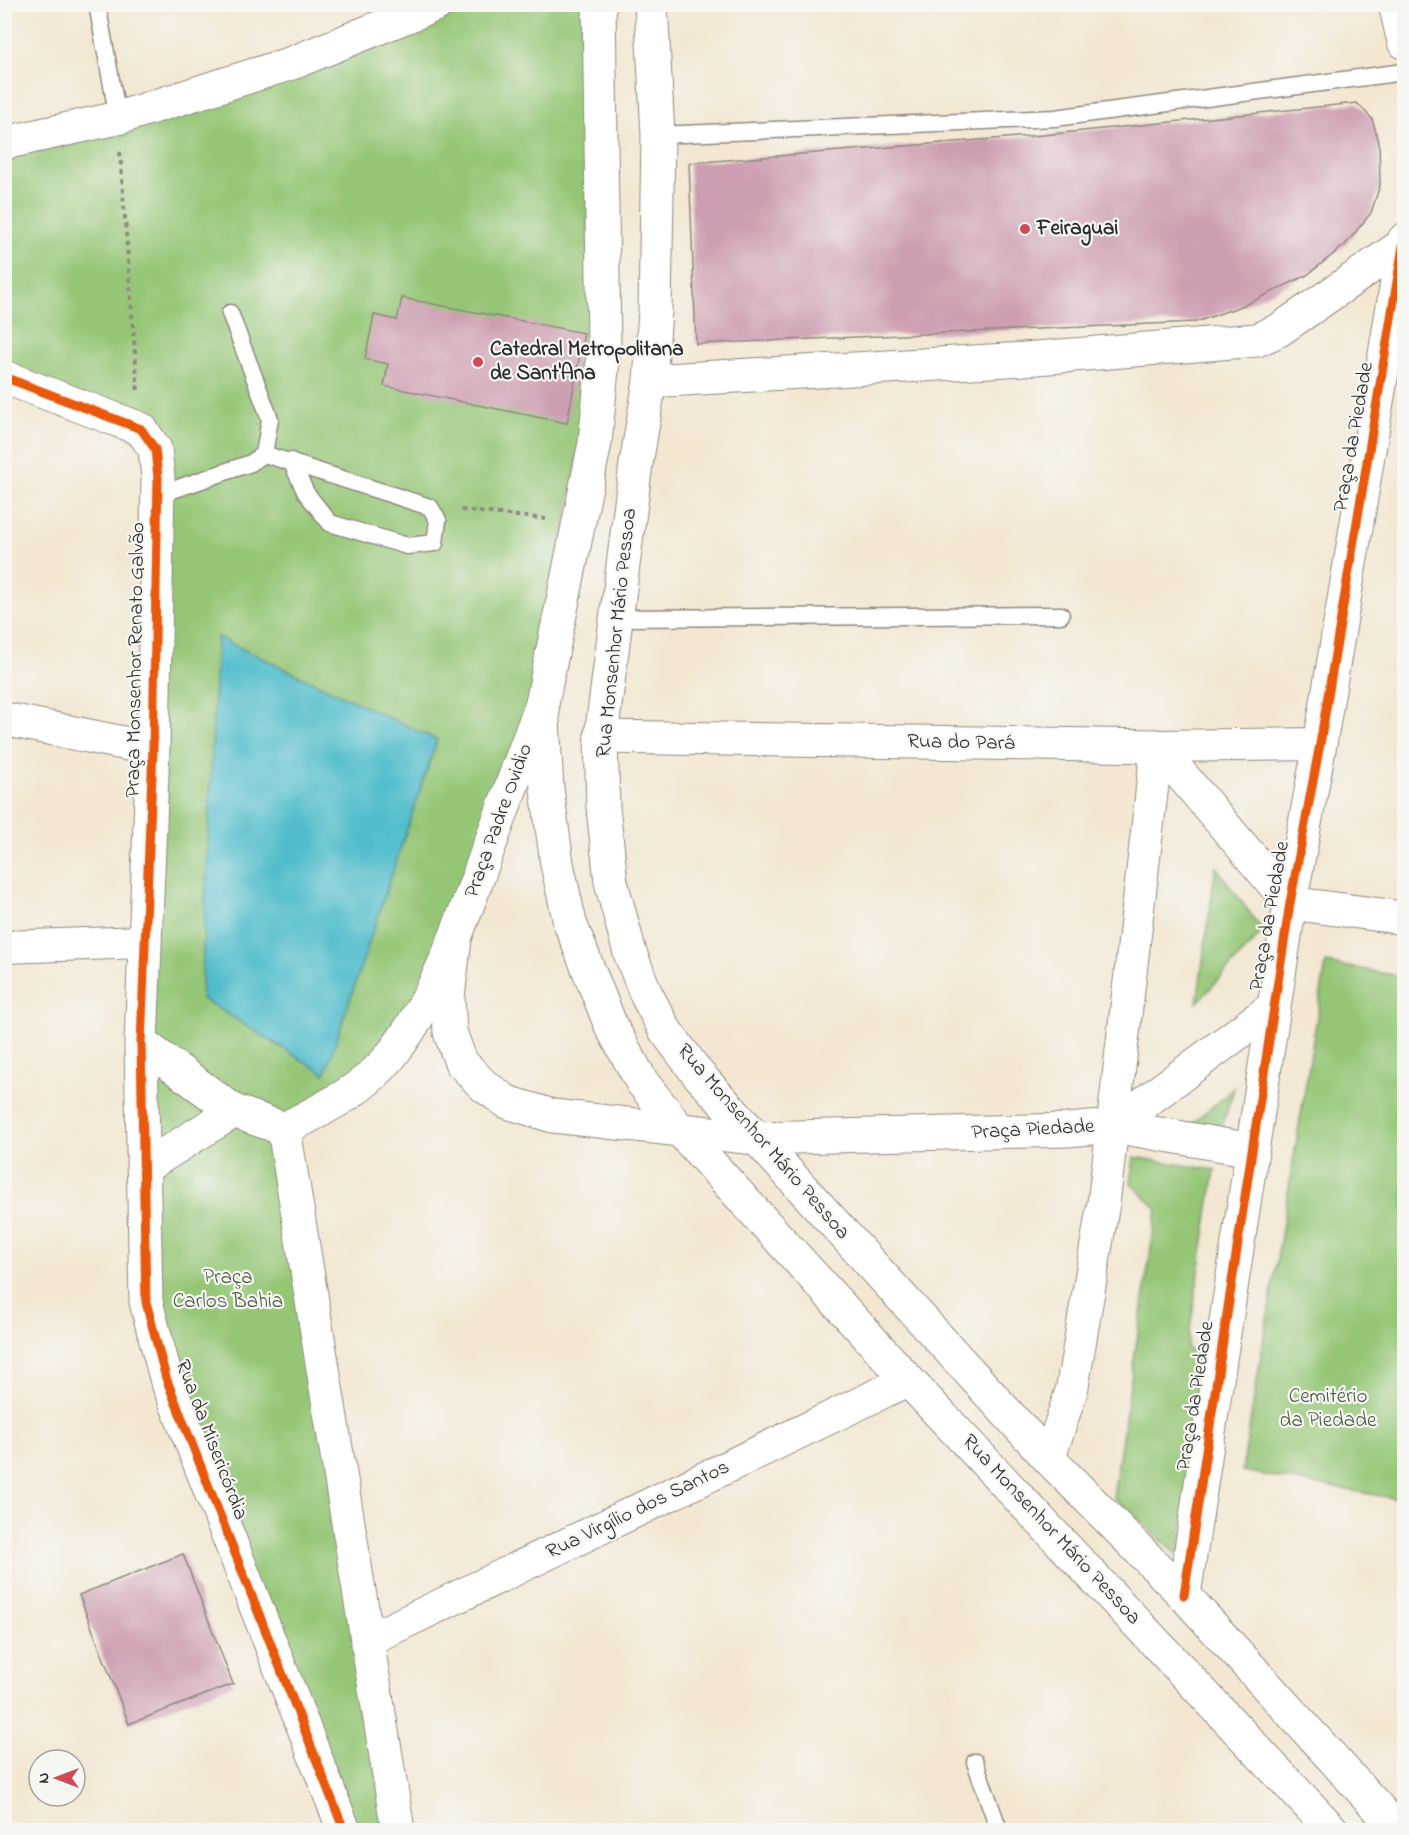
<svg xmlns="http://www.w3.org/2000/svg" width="1409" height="1835" viewBox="0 0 1409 1835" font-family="'Indie Flower',sans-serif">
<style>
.green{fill:#95c676;stroke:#607850;stroke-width:1.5}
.water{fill:#51bdcc;stroke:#3e747c;stroke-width:1.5}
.building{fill:#cd9eb1}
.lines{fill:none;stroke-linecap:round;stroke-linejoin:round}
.lane-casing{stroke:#8f897e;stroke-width:19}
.street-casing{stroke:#8f897e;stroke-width:34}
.secondary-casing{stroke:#8f897e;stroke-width:35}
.highway-casing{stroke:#8f897e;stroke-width:35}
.path{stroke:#8f897e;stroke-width:4;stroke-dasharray:4.5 4.5;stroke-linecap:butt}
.lane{stroke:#fff;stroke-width:16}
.street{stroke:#fff;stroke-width:32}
.secondary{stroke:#fff;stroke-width:33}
.highway{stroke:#fff;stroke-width:33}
.cycleway-casing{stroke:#f6f6f2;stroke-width:13}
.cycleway{stroke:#e8590c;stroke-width:9}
.poi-dot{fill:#d1495b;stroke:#f6f6f2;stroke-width:2}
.labels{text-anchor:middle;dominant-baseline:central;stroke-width:4.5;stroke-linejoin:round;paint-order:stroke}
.poi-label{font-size:21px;font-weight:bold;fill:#2b2b2b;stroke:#f6f6f2;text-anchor:start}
.street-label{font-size:21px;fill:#2b2b2b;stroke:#f6f6f2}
.park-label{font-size:21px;fill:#4b5a42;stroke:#f6f6f2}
</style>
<rect width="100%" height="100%" fill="#f6f6f2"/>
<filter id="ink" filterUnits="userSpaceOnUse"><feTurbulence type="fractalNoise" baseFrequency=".0167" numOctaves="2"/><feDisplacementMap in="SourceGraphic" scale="12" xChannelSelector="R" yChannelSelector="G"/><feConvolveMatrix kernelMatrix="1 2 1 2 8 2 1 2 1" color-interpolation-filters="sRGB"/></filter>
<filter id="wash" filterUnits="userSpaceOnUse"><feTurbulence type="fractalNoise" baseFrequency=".008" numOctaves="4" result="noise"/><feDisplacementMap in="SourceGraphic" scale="24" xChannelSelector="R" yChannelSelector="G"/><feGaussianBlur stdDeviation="1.35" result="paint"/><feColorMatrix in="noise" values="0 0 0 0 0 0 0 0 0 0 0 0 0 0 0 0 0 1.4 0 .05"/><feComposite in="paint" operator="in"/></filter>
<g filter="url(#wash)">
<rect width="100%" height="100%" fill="#f3e7d2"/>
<!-- green -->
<path class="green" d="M482,5H582L592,347L589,396L534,697L448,934L382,1055L284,1129L398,1830H344L146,1302L157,451L5,374L4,148L297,68Z
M1216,867L1263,931L1197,1003Z
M1326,963L1404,977V1500L1242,1471Z
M1234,1088L1220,1133L1188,1127Z
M1134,1157L1215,1170L1187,1348L1205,1361L1179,1556L1113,1497L1157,1209L1131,1183Z"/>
<!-- water -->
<path class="water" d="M217,637L437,740L325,1074L201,998Z"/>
<g id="blocks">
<!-- building -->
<path class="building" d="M1357,103L1372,119L1379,142L1380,185L1371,213L1345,245L1307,275L1247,304L1196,322L696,344L689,163L1043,135Z
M402,298L584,333L567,423L384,386L388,364L365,359L374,315L397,320Z
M183,1554L233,1684L129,1724L79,1595Z"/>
</g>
</g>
<g filter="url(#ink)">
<use href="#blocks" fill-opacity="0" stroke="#8f897e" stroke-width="1.5"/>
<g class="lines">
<!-- lane casing -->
<g class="lane-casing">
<path id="lane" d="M97,4L118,118
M658,135L1055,118L1404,72
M264,454L430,507L438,520L435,543L407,546L330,523L306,493L291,461
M158,495L251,463L264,454L270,419L230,313
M617,618L1061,615
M975,1762L999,1830"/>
</g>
<!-- street casing -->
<g class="street-casing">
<path id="street" d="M4,947L143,942
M1049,1459L1072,1389L1104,1200L1157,746L1320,744
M368,1640L908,1380"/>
</g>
<!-- secondary casing -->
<g class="secondary-casing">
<path id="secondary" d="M1395,4L1404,42
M4,143L118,118L292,63L437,4
M4,377L141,429L155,449L158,478L153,749L141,1043L146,1302L166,1378L344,1830
M650,381L1024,359L1257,340L1279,330L1404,244
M4,719L153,749
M601,737L1157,746L1290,903L1404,918
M455,939L448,997L450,1032L461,1062L483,1085L507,1102L553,1116L755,1138L1068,1130L1113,1126L1272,1008
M141,1043L234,1111L284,1129C321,1110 362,1091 389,1058C434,1003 458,931 482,866C502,811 522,757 542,703
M1113,1126L1252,1150
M284,1129L398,1830
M143,1168L234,1111
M1184,1595L1290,903L1320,744L1404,240"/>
</g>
<!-- highway casing -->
<g class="highway-casing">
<path id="highway" d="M599,4L604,348L595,443L542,703L547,789L557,864L570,923L611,1026L642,1082L678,1128L908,1380L1332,1830
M651,4L658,135L655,311L650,381L636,464L601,737L603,807L611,882L630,953L646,994L665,1030L698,1074L1049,1459L1184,1595L1398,1830"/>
</g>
<!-- path -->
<path class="path" d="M120,152L138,393
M461,510L546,519"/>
<!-- lane -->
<use href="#lane" class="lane"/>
<!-- street -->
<use href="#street" class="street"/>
<!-- secondary -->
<use href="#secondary" class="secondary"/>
<!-- highway -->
<use href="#highway" class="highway"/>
<!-- cycleway casing -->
<g class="cycleway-casing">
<path id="cycleway" d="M4,377L141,429L155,449L158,478L153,749L141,1043L146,1302L166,1378L344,1830
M1184,1595L1290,903L1320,744L1404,240"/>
</g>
<!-- cycleway -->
<use href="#cycleway" class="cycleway"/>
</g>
</g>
<!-- markers -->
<g class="poi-dot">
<circle cx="1025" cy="229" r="6"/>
<circle cx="478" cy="362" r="6"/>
</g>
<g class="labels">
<!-- poi labels -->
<g class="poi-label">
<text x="1037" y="229">Feiraguai</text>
<text x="490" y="350">Catedral Metropolitana<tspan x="490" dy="24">de Sant'Ana</tspan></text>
</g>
<!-- street labels -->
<g class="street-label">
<text transform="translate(1354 437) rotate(-80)">Praça da Piedade</text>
<text transform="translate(617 633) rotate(-84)">Rua Monsenhor Mário Pessoa</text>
<text transform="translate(136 660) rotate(-89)">Praça Monsenhor Renato Galvão</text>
<text transform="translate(961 743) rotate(1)">Rua do Pará</text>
<text transform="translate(499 821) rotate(-70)">Praça Padre Ovidio</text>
<text transform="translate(1270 916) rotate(-80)">Praça da Piedade</text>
<text transform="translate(1033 1130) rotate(-3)">Praça Piedade</text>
<text transform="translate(763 1142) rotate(49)">Rua Monsenhor Mário Pessoa</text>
<text transform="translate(1196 1396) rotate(-81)">Praça da Piedade</text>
<text transform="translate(211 1440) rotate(69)">Rua da Misericórdia</text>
<text transform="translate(638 1510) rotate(-26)">Rua Virgílio dos Santos</text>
<text transform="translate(1051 1530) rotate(47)">Rua Monsenhor Mário Pessoa</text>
</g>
<!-- park labels -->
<g class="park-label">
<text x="228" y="1278">Praça<tspan x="228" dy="24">Carlos Bahia</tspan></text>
<text x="1328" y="1397">Cemitério<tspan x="1328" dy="24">da Piedade</tspan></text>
</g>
</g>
<!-- margin -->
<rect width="1409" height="1835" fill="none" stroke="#f6f6f2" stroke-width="24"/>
<!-- north arrow -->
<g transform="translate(57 1778) rotate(270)"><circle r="28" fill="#f6f6f2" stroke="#a5a5a2" stroke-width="1.5"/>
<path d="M0-4.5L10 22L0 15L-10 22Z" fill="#d1495b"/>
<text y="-9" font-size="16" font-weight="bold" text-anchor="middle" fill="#2b2b2b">N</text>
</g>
</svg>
